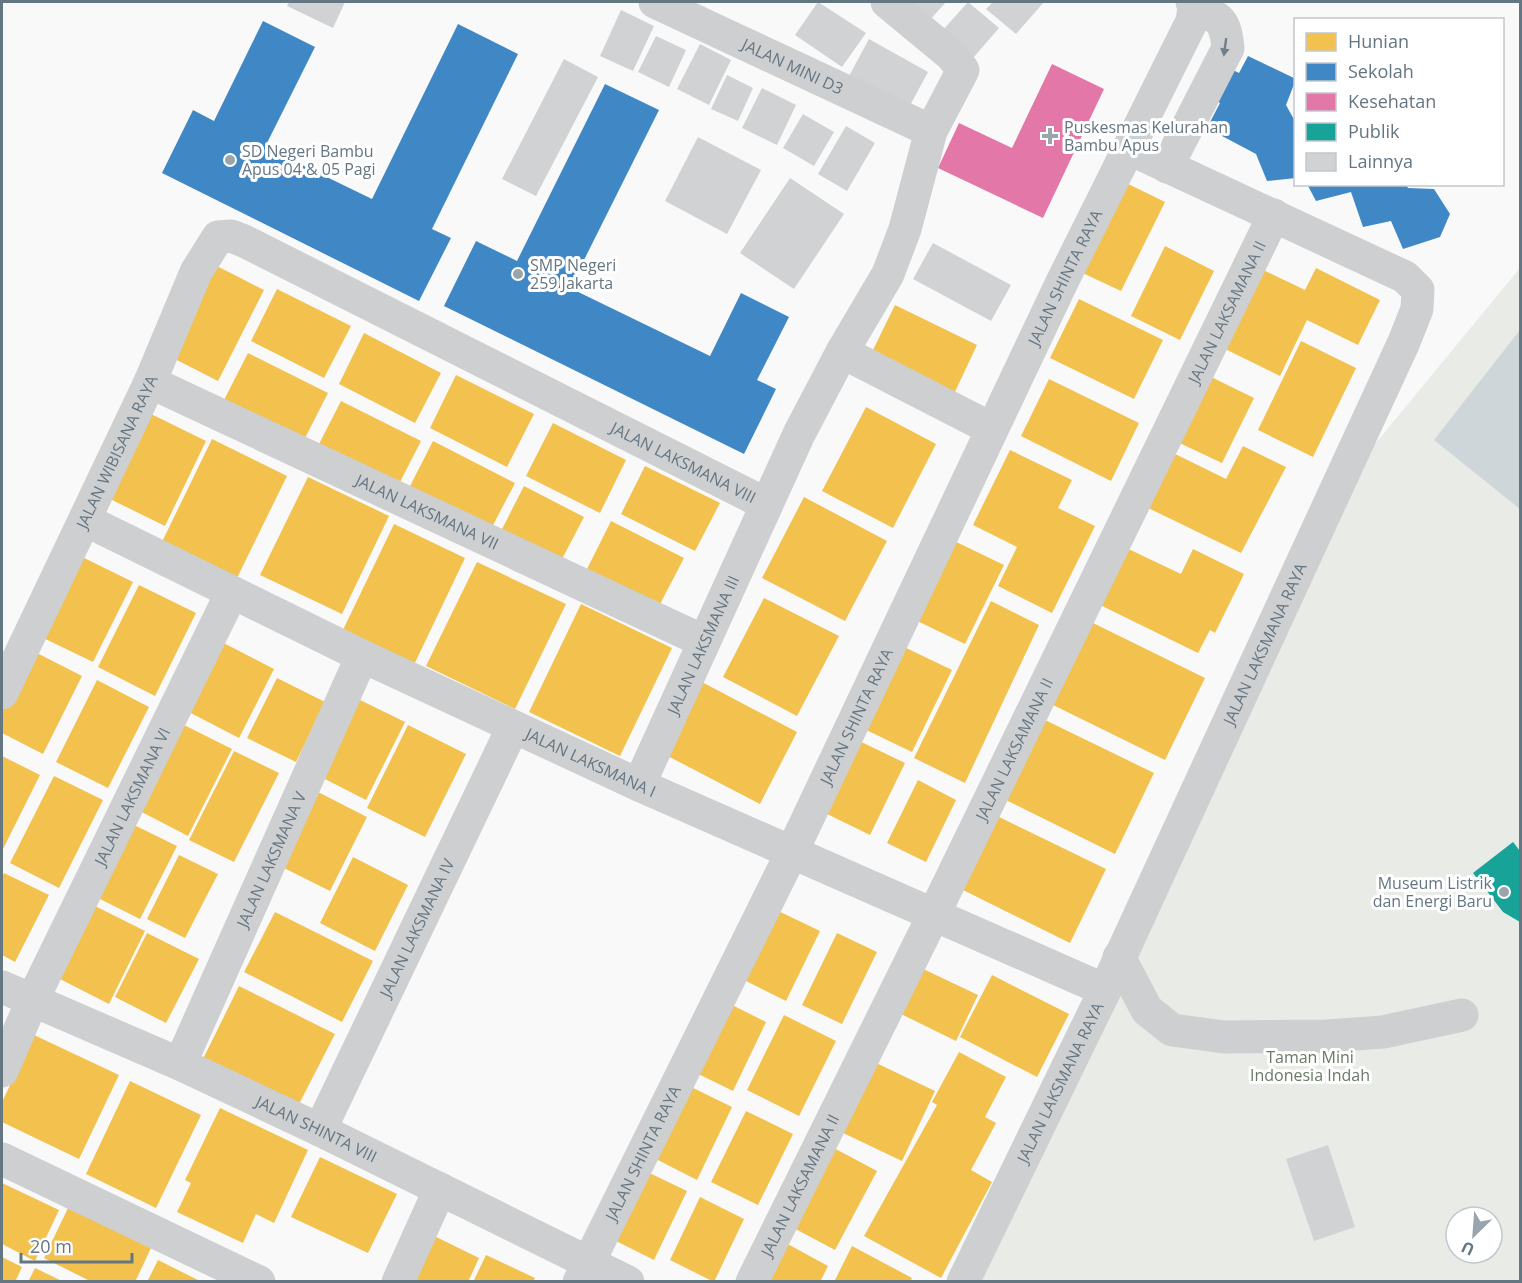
<svg xmlns="http://www.w3.org/2000/svg" width="1522" height="1283" viewBox="0 0 1522 1283" font-family="'Open Sans',sans-serif">
<style>
.green{fill:#e8ebe6;fill-rule:evenodd}
.water{fill:#ced6d9}
.homes{fill:#f2c14e}
.schools{fill:#3f88c5}
.health{fill:#e377a8}
.public{fill:#17a398}
.building{fill:#d0d2d3}
.lines{fill:none;stroke-linecap:round;stroke-linejoin:round}
.minor{stroke:#cecfd0;stroke-width:33}
.oneway{fill:#707f8b}
.poi-dot{fill:#99a4ac;stroke:#fff;stroke-width:2}
.labels{text-anchor:middle;dominant-baseline:central;stroke-width:6;stroke-linejoin:round;paint-order:stroke}
.street-label{font-size:16px;fill:#657683;stroke:#fff}
.poi-label{font-size:16px;fill:#657683;stroke:#fff;text-anchor:start}
.park-label{font-size:16px;fill:#687a64;stroke:#fff}
</style>
<rect width="100%" height="100%" fill="#f9f9f9"/>
<!-- green -->
<path class="green" d="M1520,268V1281L977,1282L1361,461ZM1456,1217H1492V1253H1456Z"/>
<!-- water -->
<path class="water" d="M1520,330V509L1434,440Z"/>
<!-- homes -->
<path class="homes" d="M1118,179L1165,202L1121,291L1074,269Z
M1165,246L1214,271L1180,340L1131,316Z
M211,263L264,290L218,381L165,354Z
M1255,266L1305,290L1316,268L1380,300L1358,345L1307,320L1280,376L1217,345Z
M277,289L351,326L324,378L251,341Z
M1079,299L1163,340L1134,399L1050,358Z
M895,305L977,345L953,396L870,356Z
M364,333L441,373L415,423L339,384Z
M1301,341L1356,368L1313,457L1258,430Z
M248,353L328,393L304,440L224,400Z
M1203,373L1254,398L1222,463L1171,439Z
M456,375L534,414L507,467L430,428Z
M1049,379L1139,423L1111,481L1021,436Z
M341,401L421,441L398,486L318,446Z
M866,407L936,444L893,528L822,491Z
M147,412L206,441L165,526L106,497Z
M553,423L626,460L600,513L526,476Z
M212,439L287,476L236,580L161,544Z
M433,441L515,483L491,529L409,488Z
M1243,446L1286,467L1241,553L1140,504L1167,450L1226,479Z
M1010,450L1072,480L1058,508L1095,526L1052,613L998,586L1017,547L973,525Z
M645,466L720,503L695,551L621,514Z
M308,477L389,516L342,614L260,575Z
M524,486L584,517L561,561L501,531Z
M804,497L887,541L845,621L762,578Z
M611,521L684,558L657,610L585,573Z
M394,524L465,558L412,669L341,634Z
M948,538L1004,565L965,644L909,617Z
M1120,545L1181,574L1193,549L1244,574L1215,633L1210,630L1198,653L1092,601Z
M74,553L133,582L93,662L33,633Z
M477,562L566,604L515,709L426,666Z
M139,585L196,613L155,696L98,667Z
M764,598L839,636L797,716L723,677Z
M991,601L1039,625L965,783L914,758Z
M581,604L672,648L620,756L529,712Z
M1093,623L1205,678L1165,760L1053,705Z
M218,640L274,669L239,738L183,709Z
M900,645L952,670L912,752L860,727Z
M29,649L82,676L43,754L2,733V704Z
M277,678L325,702L296,762L247,738Z
M97,680L149,707L108,788L56,762Z
M698,680L797,732L760,804L660,752Z
M358,699L405,722L366,800L319,776Z
M1043,719L1154,773L1115,854L1004,799Z
M178,722L232,749L188,836L134,808Z
M408,725L466,754L425,837L367,808Z
M855,739L905,763L870,835L819,810Z
M234,751L279,773L234,862L189,840Z
M2,756L40,775L2,851Z
M54,776L103,800L59,888L10,863Z
M918,780L956,800L926,862L887,843Z
M316,791L367,817L330,891L278,865Z
M991,813L1106,869L1070,943L955,886Z
M130,823L177,846L140,919L94,896Z
M179,855L218,874L185,938L147,919Z
M353,857L408,885L375,951L320,923Z
M4,873L49,895L15,962L2,955V878Z
M93,905L145,931L109,1004L56,977Z
M772,908L820,931L786,1001L738,977Z
M275,912L373,961L342,1022L244,972Z
M147,933L199,959L166,1023L115,997Z
M837,933L877,952L842,1024L802,1005Z
M917,966L978,995L956,1041L895,1011Z
M992,975L1069,1014L1037,1077L960,1037Z
M239,986L335,1034L298,1106L203,1059Z
M722,1000L766,1022L733,1091L688,1069Z
M784,1015L836,1041L799,1116L747,1090Z
M34,1035L119,1075L79,1159L2,1122V1102Z
M959,1052L1006,1077L985,1117L996,1123L971,1170L992,1182L941,1278L864,1236L937,1105L932,1102Z
M874,1062L935,1091L902,1161L841,1132Z
M130,1081L201,1115L156,1208L86,1174Z
M683,1083L732,1107L697,1180L648,1155Z
M220,1108L308,1150L274,1223L256,1214L243,1243L177,1212L191,1183L185,1180Z
M746,1111L793,1134L758,1205L711,1182Z
M830,1146L877,1171L835,1250L788,1225Z
M320,1157L397,1194L368,1253L291,1217Z
M639,1168L687,1191L654,1260L606,1236Z
M2,1183L59,1210L35,1261L2,1244Z
M700,1197L744,1219L714,1282L670,1260Z
M68,1208L151,1248L135,1282H92L44,1258Z
M426,1232L479,1258L468,1282H403Z
M784,1242L828,1266L820,1282H763Z
M852,1246L912,1278L910,1282H834Z
M486,1255L535,1278L533,1282H473Z
M2,1257L22,1267L15,1282H2Z
M158,1260L202,1282H147Z
M35,1268L64,1282H28Z"/>
<!-- schools -->
<path class="schools" d="M263,21L315,47L265,147L372,199L458,24L518,54L432,229L451,238L419,301L162,173L193,110L214,121Z
M1248,56L1296,79L1286,105L1296,123V178L1267,181L1256,154L1207,128L1220,103L1207,96L1223,65L1239,73Z
M605,84L659,110L570,288L710,356L741,293L789,317L757,380L776,389L744,454L444,306L476,241L517,261Z
M1307,184H1406L1408,188L1434,189L1450,214L1440,237L1403,249L1391,221L1363,227L1351,192L1316,201Z"/>
<!-- health -->
<path class="health" d="M1052,64L1104,89L1043,218L938,168L959,123L1012,148Z"/>
<!-- public -->
<path class="public" d="M1513,842L1520,851V922L1503,912L1473,873Z"/>
<!-- building -->
<path class="building" d="M289,2H345L333,28L287,6Z
M818,2L866,33L842,67L795,35Z
M906,2H946L929,21Z
M968,2L999,28L973,58L942,31Z
M993,2H1044L1016,34L986,9Z
M621,10L654,26L633,71L600,56Z
M656,36L686,50L669,87L638,72Z
M869,39L928,72L907,111L848,78Z
M700,44L731,60L709,105L677,89Z
M564,59L598,77L536,196L502,179Z
M727,75L753,88L738,121L711,109Z
M762,88L796,105L777,145L742,128Z
M803,114L834,132L814,166L783,148Z
M846,126L875,143L847,191L818,174Z
M698,137L761,170L727,234L665,201Z
M790,178L844,214L794,289L740,253Z
M933,243L1011,285L991,321L913,279Z
M1328,1145L1355,1227L1314,1241L1286,1159Z"/>
<g class="lines">
<!-- minor -->
<g class="minor">
<path id="s1" d="M655,2L931,131"/>
<path d="M1167,167L1228,48C1225,19 1220,18 1194,7"/>
<path d="M842,352L992,429"/>
<path id="s2" d="M150,382L703,641"/>
<path id="s3" d="M85,520L362,656L639,785L1105,990"/>
<path id="s4" d="M2,693L150,382L196,272L218,237L231,236L244,241L766,504"/>
<path id="s5" d="M639,785L799,434L842,352L888,274L905,229L931,131L963,70L951,55L887,2"/>
<path d="M1119,957L1147,1010L1172,1030L1224,1037L1327,1036L1383,1032L1462,1015"/>
<path id="s6" d="M2,987L180,1064L320,1130L628,1282"/>
<path id="s7" d="M180,1064L362,656"/>
<path id="s8" d="M2,1071L32,1001L232,592"/>
<path id="s9" d="M320,1130L513,727"/>
<path d="M2,1159L259,1282"/>
<path d="M398,1282L440,1189"/>
<path id="s10" d="M579,1282L791,854L1062,282L1192,21L1194,7L1192,2"/>
<path id="s11" d="M752,1282L934,914L1274,215"/>
<path id="s12" d="M963,1282L1105,990L1404,342L1417,309L1418,290L1405,277L1130,149"/>
</g>
</g>
<!-- one-way arrows -->
<defs><path id="oneway-solid" d="M-6-.8H1V-3.2L6.5 0L1 3.2V.8H-6Z" transform="scale(1.5)"/></defs>
<use class="oneway" href="#oneway-solid" transform="translate(1225 47) rotate(98)"/>
<!-- markers -->
<g class="poi-dot">
<path d="M1047 127h6v6h6v6h-6v6h-6v-6h-6v-6h6z"/>
<circle cx="230" cy="160" r="6"/>
<circle cx="518" cy="274" r="6"/>
<circle cx="1504" cy="892" r="6"/>
</g>
<g class="labels">
<!-- street labels -->
<g class="street-label">
<text stroke="none"><textPath href="#s1" startOffset="152">JALAN MINI D3</textPath></text>
<text stroke="none"><textPath href="#s10" startOffset="1116">JALAN SHINTA RAYA</textPath></text>
<text stroke="none"><textPath href="#s11" startOffset="1080">JALAN LAKSAMANA II</textPath></text>
<text stroke="none"><textPath href="#s4" startOffset="267">JALAN WIBISANA RAYA</textPath></text>
<text stroke="none"><textPath href="#s4" startOffset="1024">JALAN LAKSMANA VIII</textPath></text>
<text stroke="none"><textPath href="#s2" startOffset="306">JALAN LAKSMANA VII</textPath></text>
<text stroke="none"><textPath href="#s12" startOffset="706">JALAN LAKSMANA RAYA</textPath></text>
<text stroke="none"><textPath href="#s5" startOffset="154">JALAN LAKSMANA III</textPath></text>
<text stroke="none"><textPath href="#s10" startOffset="630">JALAN SHINTA RAYA</textPath></text>
<text stroke="none"><textPath href="#s11" startOffset="594">JALAN LAKSAMANA II</textPath></text>
<text stroke="none"><textPath href="#s3" startOffset="561">JALAN LAKSMANA I</textPath></text>
<text stroke="none"><textPath href="#s8" startOffset="304">JALAN LAKSMANA VI</textPath></text>
<text stroke="none"><textPath href="#s7" startOffset="224">JALAN LAKSMANA V</textPath></text>
<text stroke="none"><textPath href="#s9" startOffset="224">JALAN LAKSMANA IV</textPath></text>
<text stroke="none"><textPath href="#s12" startOffset="222">JALAN LAKSMANA RAYA</textPath></text>
<text stroke="none"><textPath href="#s6" startOffset="345">JALAN SHINTA VIII</textPath></text>
<text stroke="none"><textPath href="#s10" startOffset="144">JALAN SHINTA RAYA</textPath></text>
<text stroke="none"><textPath href="#s11" startOffset="108">JALAN LAKSAMANA II</textPath></text>
</g>
<!-- poi labels -->
<g class="poi-label">
<text x="1064" y="127">Puskesmas Kelurahan<tspan x="1064" dy="18">Bambu Apus</tspan></text>
<text x="242" y="151">SD Negeri Bambu<tspan x="242" dy="18">Apus 04 &amp; 05 Pagi</tspan></text>
<text x="530" y="265">SMP Negeri<tspan x="530" dy="18">259 Jakarta</tspan></text>
<text x="1492" y="883" text-anchor="end">Museum Listrik<tspan x="1492" dy="18">dan Energi Baru</tspan></text>
</g>
<!-- park labels -->
<g class="park-label">
<text x="1310" y="1057">Taman Mini<tspan x="1310" dy="18">Indonesia Indah</tspan></text>
</g>
</g>
<!-- border -->
<rect width="1522" height="1283" fill="none" stroke="#657683" stroke-width="6"/>
<!-- legend -->
<rect x="1294" y="18" width="210" height="168" fill="#ffffff" stroke="#c1c8cd" stroke-width="1.5"/>
<rect x="1306" y="33" width="30" height="18" fill="#f2c14e" stroke="#c1c8cd" stroke-width="1.5"/>
<text x="1348" y="48" font-size="18" fill="#657683">Hunian</text>
<rect x="1306" y="63" width="30" height="18" fill="#3f88c5" stroke="#c1c8cd" stroke-width="1.5"/>
<text x="1348" y="78" font-size="18" fill="#657683">Sekolah</text>
<rect x="1306" y="93" width="30" height="18" fill="#e377a8" stroke="#c1c8cd" stroke-width="1.5"/>
<text x="1348" y="108" font-size="18" fill="#657683">Kesehatan</text>
<rect x="1306" y="123" width="30" height="18" fill="#17a398" stroke="#c1c8cd" stroke-width="1.5"/>
<text x="1348" y="138" font-size="18" fill="#657683">Publik</text>
<rect x="1306" y="153" width="30" height="18" fill="#d0d2d3" stroke="#c1c8cd" stroke-width="1.5"/>
<text x="1348" y="168" font-size="18" fill="#657683">Lainnya</text>
<!-- north arrow -->
<g transform="translate(1474 1235) rotate(205)"><circle r="28" fill="#ffffff" stroke="#c1c8cd" stroke-width="1.5"/>
<path d="M0-4.5L10 22L0 15L-10 22Z" fill="#99a4ac"/>
<text y="-9" font-size="16" font-weight="bold" text-anchor="middle" fill="#657683">U</text>
</g>
<!-- scale -->
<path d="M21 1253v9h111v-9" fill="none" stroke="#657683" stroke-width="3"/>
<text x="30" y="1253" font-size="18" fill="#657683" stroke="#ffffff" stroke-width="4.5" paint-order="stroke">20 m</text>
</svg>
